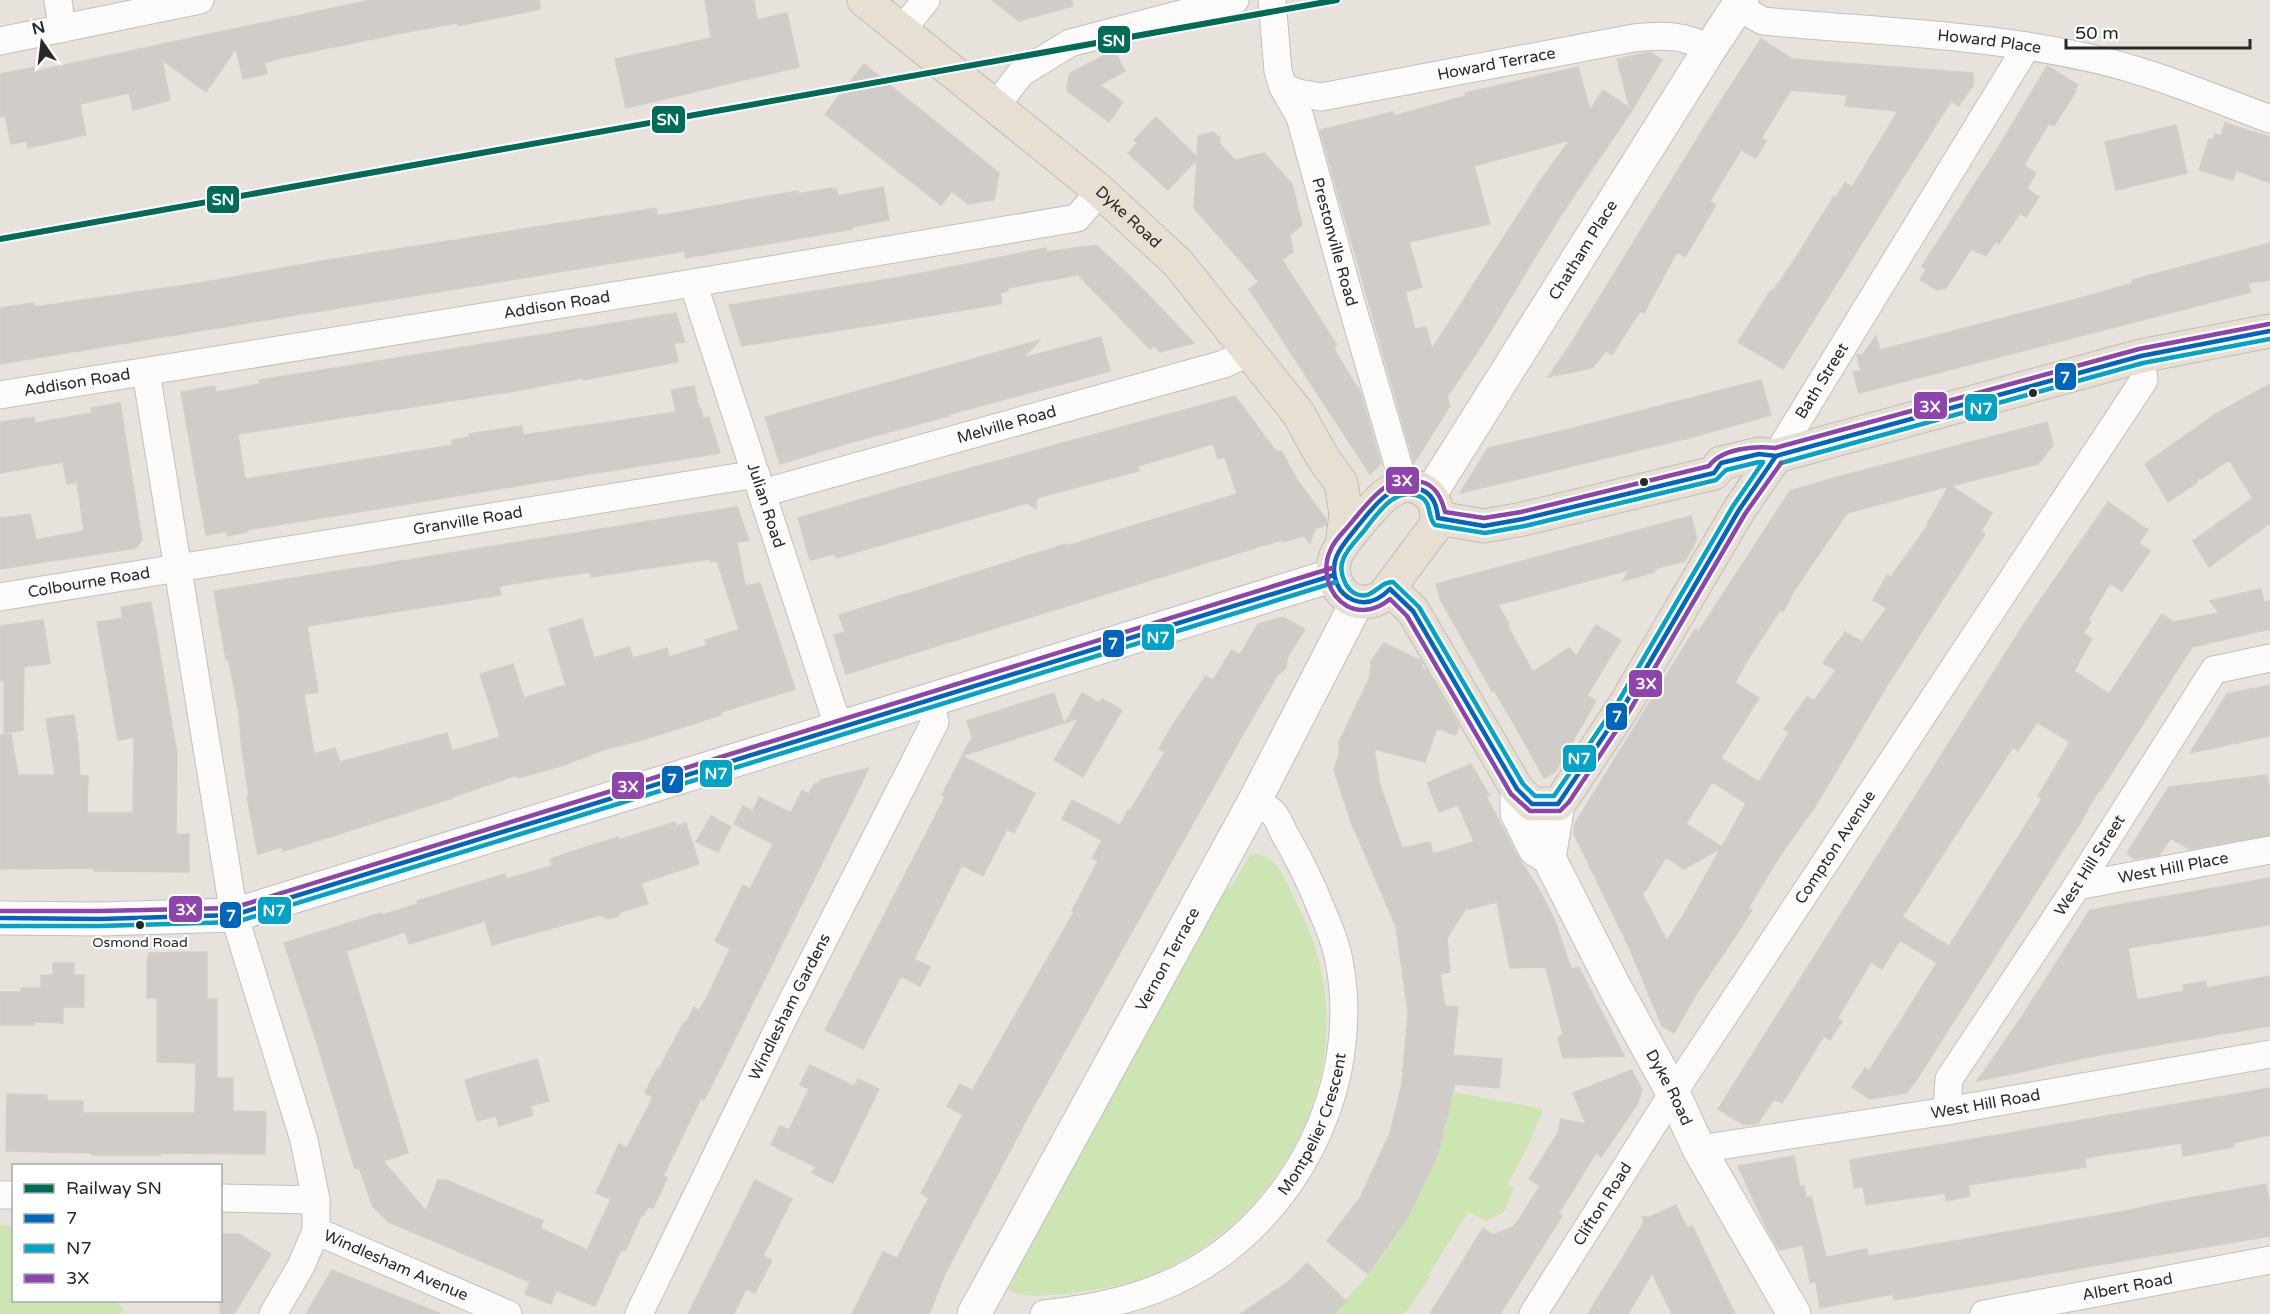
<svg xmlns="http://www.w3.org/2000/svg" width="2270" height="1314" viewBox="0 0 2270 1314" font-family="'Varela Round',sans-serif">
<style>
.green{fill:#cce5b2}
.building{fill:#d0ccc8;stroke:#d2cec9;stroke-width:1.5;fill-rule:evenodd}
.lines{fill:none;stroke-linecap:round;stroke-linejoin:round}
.minor-casing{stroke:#c1bfbf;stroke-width:29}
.secondary-casing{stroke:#c1bfbf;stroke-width:35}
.primary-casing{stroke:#c0bdbb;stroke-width:35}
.minor{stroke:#fcfbfa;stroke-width:27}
.secondary{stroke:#fcfbfa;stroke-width:33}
.primary{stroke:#e7dfd1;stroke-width:33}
.bus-1-casing{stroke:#fff;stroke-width:9}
.bus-2-casing{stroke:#fff;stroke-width:9}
.bus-3-casing{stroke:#fff;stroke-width:9}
.bus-1{stroke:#0065bd;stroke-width:4.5}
.bus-2{stroke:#02a3c6;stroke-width:4.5}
.bus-3{stroke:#8e44ad;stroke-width:4.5}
.rail-1-casing{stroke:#fff;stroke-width:10}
.rail-1{stroke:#006b56;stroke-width:6}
.bus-dot{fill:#282828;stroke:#fff;stroke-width:2}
.labels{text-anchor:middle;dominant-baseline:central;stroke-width:4.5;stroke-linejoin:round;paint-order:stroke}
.bus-label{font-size:14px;fill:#282828;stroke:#fff}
.street-label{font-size:16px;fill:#282828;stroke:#fff}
.line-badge{stroke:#fff;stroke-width:2}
.badge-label{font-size:16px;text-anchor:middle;font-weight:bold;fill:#fff}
</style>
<rect width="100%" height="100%" fill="#e8e2dc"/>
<!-- green -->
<path class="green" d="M1254,854C1278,853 1288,887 1298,906C1371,1047 1297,1212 1154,1274C1128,1286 1099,1289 1071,1293C1054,1295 1017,1300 1005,1287L1210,907L1234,882L1250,855Z
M1453,1092L1543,1109L1527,1149L1507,1185L1514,1188L1504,1212L1487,1221L1468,1212L1428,1275L1430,1277L1405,1314H1330C1377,1273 1412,1216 1436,1159C1444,1138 1447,1113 1453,1092Z
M0,1225L13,1226L14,1300L114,1301L125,1309L121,1314H0Z"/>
<!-- building -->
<path class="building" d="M371,0H539L540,9L458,26L457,23L412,31L280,58L264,63L267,74L243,79L236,48L206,92L162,60L170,100L133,110L129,93L80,104L86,135L28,148L27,141L11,144L5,115L0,117V74L35,67L36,71Z
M705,0H754L757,20L787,13L799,67L626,108L615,59L711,38Z
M992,0H1072L1073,6L1019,21Z
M1761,39L1792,59L1973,73V85L1959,106L1951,101L1783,369L1738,342L1771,290L1773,291L1797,256L1834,196L1836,197L1845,183L1852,187L1898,111L1845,106L1847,95L1791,90L1761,138L1766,141L1756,158L1741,150L1710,201L1716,205L1685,257L1677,252L1644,313L1640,311L1612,355L1606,351L1592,368L1548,377L1572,342L1710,118Z
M1114,50L1125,71L1100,85L1123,102L1109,122L1067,91L1069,74Z
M1650,52L1662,60L1632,110L1559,218L1483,343L1447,397L1450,406L1414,463L1320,130L1393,112L1394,116L1466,96L1465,93L1578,67L1590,110L1603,90L1630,108L1617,59ZM1570,140L1538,184L1432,349L1426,327L1415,329L1405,292L1422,287L1409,242L1490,224L1474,166Z
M864,64L999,173L994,200L968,204L952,191L941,205L825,114Z
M2047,66L2078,85L2074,90L2076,91L2054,126L2049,123L2024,165L2036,173L2027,189L2039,197L2026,217L2020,213L1999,244L1995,242L1986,256L1971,249L1946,288L1937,290L1920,280L1926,269L1922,266L1998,148Z
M1156,117L1197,157L1198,136L1213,132L1220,138V144L1235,160L1264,153L1292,184L1302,225L1290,235L1293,252L1282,260L1337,345L1334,347L1338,356L1357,388H1359L1381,463L1370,474L1249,289L1259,282L1194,208L1197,159L1168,190L1128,153L1137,143L1134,140Z
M2225,123L2270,137V183L2236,170L2233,180L2199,170L2209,139L2213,140L2215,134L2221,136Z
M2176,125L2187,173L2116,190L2105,142Z
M883,187L889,220L852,227V229L686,258L685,251L0,364V308L34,303L35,307L199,283L328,260L656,208L657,216L798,191V194L832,188V190L836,189L838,196Z
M2270,243V280L2248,283L2251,292L1859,393L1853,372L1861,371L1857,355L1863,354L1876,336L1880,350L2084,297L2133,283L2132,280Z
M1096,245L1136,282L1194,343L1160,352L1154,346L1150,349L1078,275L1007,288L1008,291L1000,293L1002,304L742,346L729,305L902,277L1046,248L1047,252Z
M676,313L685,342L674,343L678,362L583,380L582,378L527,389L238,434L245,479L453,445L452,440L469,437V434L522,426L523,435L676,412L671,390L694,386L699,408H701L703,418L709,417L720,453L247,530V532L227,536V531L206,535L181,392L214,386L216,392L260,384L259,380Z
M1101,337L1110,371L947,415L948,416L845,444L780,464L765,417L1040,340L1023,358Z
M1761,380L1771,415L1689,438L1460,493L1488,448L1570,429Z
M2270,384V526L2269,524L2209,567L2193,541L2253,498L2229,460L2201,479L2199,478L2195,484L2168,502L2145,464L2216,414Z
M1235,396L1275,450L1282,452L1298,481L1326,519V525L1315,529L1310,543L1304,536L1284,542L1281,540L846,674L834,635L845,632L839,615L1066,544L1067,546L1086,540L1237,494L1225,457L1218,459L1213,444L1138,466L1139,471L1040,497L1037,499L1036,509L1027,503L836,558L835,554L810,560L798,518L920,482Z
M120,403L142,540L136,548L0,569V518L30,514L36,540L84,531L77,482L67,484L63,462L0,473V422L34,417L35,423L92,413L91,408Z
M2047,422L2053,445L2038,464L1951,486L1992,513L1981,531L1985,534L1886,687L1816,805L1781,854L1748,908L1752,910L1738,932L1697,993L1674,1033L1662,1026L1629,947L1574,834V825L1695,629L1699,631L1790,491L1830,479ZM1949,486L1927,524L1928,525L1891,577L1887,575L1873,600L1887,608L1862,642L1845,632L1823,663L1836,670L1814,701L1807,697L1784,729L1789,733L1759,782L1724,760L1721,758L1759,698L1735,683L1747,661L1780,610L1783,612L1795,589L1847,513ZM1712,782L1746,803L1722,847L1686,824ZM1721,848L1685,912L1667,941L1642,893L1646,890L1666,857L1684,869Z
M2108,502L2148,530L2139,543L2150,551L2122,591L2110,583L2088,620L2091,622L2083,633L2092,639L2074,671L2109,694L2162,614L2174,622L2219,613L2210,601L2251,591L2261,589L2264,602L2270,601V629L2192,647L2100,791L2099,790L2080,823L1917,1079L1906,1093L1870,1099L1852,1087L1865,1068L1869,1071L1937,963L1900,940L1882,969L1871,962L1837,1019L1842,1021L1830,1040L1824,1036L1782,1103L1774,1099L1758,1123L1744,1125L1718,1109L2024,624ZM2037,722L2070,742L2038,796L2042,799L1949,946L1902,917L2013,747L2018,751Z
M737,507L749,540L737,542L745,586L760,583L795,689L721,712V715L642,740L606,749L564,765L518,778L517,775L453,797V798L304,845L283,851L282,847L258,854L247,797L249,796L241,742L239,715L229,660H226L214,591ZM710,559V562L717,561L739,630L705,640L707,645L669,657L667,648L633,658L629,647L594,658L582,619L549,629L566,685L524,698L513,664L480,674L500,737L452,751L447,733L340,762L335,748L314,754L304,694L318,692L307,626L501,595L499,586L590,572L591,577Z
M1691,516L1697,539L1685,561L1654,569L1655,572L1623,581L1629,570L1498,605L1509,624L1507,625L1533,672L1569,648L1576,656L1596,625L1621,640L1587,695L1596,701L1555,772L1544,778L1525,743L1494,690L1492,691L1440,599L1436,584Z
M151,602L177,754L176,834H189V872L94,871L95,868L0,869V735L11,734L18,775H55L46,719L74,715L78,744L80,776H88L87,813H133L134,737L118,740L97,622L123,618L121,607Z
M1283,617L1305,629L1287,658L1286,668L1277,676L1246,729L1030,1113L946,1272L929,1314H852L883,1252L897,1258L929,1198L921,1193L963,1115L947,1106L960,1084L972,1091L1074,912L1072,911L1098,861L1092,858L1102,840L1062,819L1072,800L1120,825L1128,810L1130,811L1165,752L1159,749L1172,726L1206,676L1213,680L1232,650L1240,655L1258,624Z
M43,620L50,663L24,667L23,730L4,733V681H0V626Z
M1384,643L1421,661L1422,664L1421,668L1427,671L1459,727L1455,735L1437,728L1425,762L1374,749L1380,785L1402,848L1430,842L1433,854L1474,842L1458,805L1439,812L1427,783L1471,764L1489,795L1486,796L1518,857L1540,891L1555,921L1571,969L1579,967L1624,1056L1563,1058L1558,1037L1563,1035L1546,967L1510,968L1497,902L1465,910L1447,938L1450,972L1440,974L1445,1006L1458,1007L1453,1055L1502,1059L1499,1088L1455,1084L1437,1157L1408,1217L1368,1274L1327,1241L1360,1198L1390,1133L1402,1084L1408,1012L1396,927L1352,824L1334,770L1339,754V742L1370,677L1371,661Z
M2270,685V736L2190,753L2227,694Z
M1054,693L1064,723L962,756L972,737L967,721Z
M1082,693L1099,703L1102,699L1122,710L1083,777L1054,760L1079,718L1065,723Z
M962,756L1035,793L1014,833L1007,829L983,876L962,865L914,959L930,967L920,986L901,976L863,1049L825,1030L945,797L942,795Z
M869,768L726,1057L704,1100L701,1098L670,1162L663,1176L667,1178L653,1208L648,1207L644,1215L642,1214L625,1251L621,1250L595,1306L556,1290L551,1304L525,1294L530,1282L389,1222L373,1207L359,1167L355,1169L316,1040L284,943L381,913L382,915L418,904L417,901L505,874L506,879L552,866L550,859L618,837L619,840L675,822L676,826L686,823L699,864L641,883L648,904L621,912L618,916L608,919L600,915L492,945L485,921L409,944L405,932L346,951L408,1153L383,1161L426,1211L438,1180H446L543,1221L540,1228L587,1250L611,1199L596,1193L619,1144L627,1148L653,1097L645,1093L657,1069L658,1071L684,1022L686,1023L694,1007L699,1010L705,1001L730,949L715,941L743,885L750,889L773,844L734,824L743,806L753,811L759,797L791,813L802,790L809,794L814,784L819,783L820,780Z
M2267,775L2270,791V835L2189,849L2171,838L2159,855L2134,859L2127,853L2169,787Z
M711,816L731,827L718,852L696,842Z
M2270,878V925L2128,948L2137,1000L2184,991L2183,985L2206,981L2207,988L2270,976V1026L2104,1054L1977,1081L2023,1015L2090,910Z
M207,952V999H217V1078H233V1111L266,1112L265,1154L160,1153V1155H92V1153L6,1151L7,1094L47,1095V1101H83V1113H195L196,1063L157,1062V998H147V961L149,953Z
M53,963H74V975H84V1007H63V1023L34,1022V1025H0V992H21V988H41V975H53Z
M537,1059L549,1101L530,1106L533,1115L499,1126L496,1116L477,1121L465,1080Z
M810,1065L854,1086L858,1079L879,1089L833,1183L812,1173L816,1167L771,1145L780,1126L789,1130L809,1089L800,1085Z
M1632,1070L1642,1090L1637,1105L1601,1157L1596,1153L1558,1214L1562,1216L1500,1314H1430L1483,1228L1493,1235L1513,1227L1518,1221L1540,1186L1529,1179L1558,1133L1561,1119L1586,1124L1573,1093Z
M2270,1088V1135L2233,1143L2234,1147L2183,1156L2181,1143L2085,1158L2086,1167L1968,1185L1970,1196L1946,1201L1945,1193L1866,1205L1863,1186L1854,1188L1850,1160Z
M1794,1156L1800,1187L1804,1186L1806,1198L1811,1197L1826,1257L1867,1249L1868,1256L2131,1210L2161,1203L2266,1184L2270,1206V1236L1894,1300L1893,1294L1820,1308L1816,1282L1810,1283L1803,1245L1779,1250L1766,1227L1738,1166Z
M755,1180L792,1199L763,1256L772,1260L755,1293L746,1289L734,1314H688Z
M1676,1205L1687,1228L1692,1226L1735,1314H1672L1652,1273L1628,1314H1588L1643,1224V1217H1650Z
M220,1234H239L271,1254L234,1314H220Z
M1307,1263L1346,1301L1334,1314H1240L1288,1282Z
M332,1270L439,1313V1314H306Z"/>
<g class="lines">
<!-- minor casing -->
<g class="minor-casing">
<g id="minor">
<path d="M58,0L62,29"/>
<path id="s1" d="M1272,0L1278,71L1283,87L1300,117L1346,285L1404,485"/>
<path id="s2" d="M1738,7L1763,21C1878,32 1994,34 2107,62C2162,76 2216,99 2270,119"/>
<path d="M901,31L926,0"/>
<path d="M0,41L200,0"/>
<path id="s3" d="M1283,87L1298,93L1321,97L1634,38C1661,35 1687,34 1709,50"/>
<path d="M995,107L1021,73L1070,43L1235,0"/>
<path id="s4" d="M693,283L839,729"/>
<path d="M146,372L234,915L304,1140L316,1200V1231L301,1266L273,1314"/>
<path id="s5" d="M0,395L693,283L1077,218L1100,191"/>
<path id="s6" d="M1776,456L2027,46"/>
<path id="s7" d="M762,493L1224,364L1249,352"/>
<path id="s8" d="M0,597L756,474"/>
<path id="s9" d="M2077,886L2270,850"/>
<path id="s10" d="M1947,1111L1949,1079L2077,886L2214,670L2270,658"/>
<path id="s11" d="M1699,1149L1947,1111L2270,1054"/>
<path d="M0,1195H14"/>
<path d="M220,1198L316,1200"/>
<path id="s12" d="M316,1231L508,1314"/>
<path id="s13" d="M639,1314L783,1019L935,722L930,701"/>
<path id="s14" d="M1044,1314C1094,1308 1142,1299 1187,1275C1295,1218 1361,1088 1340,966C1337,945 1328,925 1320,906C1310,880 1298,857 1284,833C1281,827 1278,818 1273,813C1269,808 1260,805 1254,802"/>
<path id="s15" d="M1533,1314L1673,1093L2144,380L2141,356"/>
<path id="s16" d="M1984,1314L2270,1260"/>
</g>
</g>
<!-- secondary casing -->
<g class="secondary-casing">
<g id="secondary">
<path id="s17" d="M1430,494L1709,50L1742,0"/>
<path id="s18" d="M1517,789V813L1535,849L1549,858L1613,984L1673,1093L1699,1149L1794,1314"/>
<path d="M1549,858L1558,804"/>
<path d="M0,918L100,919L234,915L1334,575"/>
<path id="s19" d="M974,1314L1254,802L1357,602"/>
</g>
</g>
<!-- primary casing -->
<g class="primary-casing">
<g id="primary">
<path id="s20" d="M864,0L1100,191L1178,263L1298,413L1323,458L1341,483L1346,514L1342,546"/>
<path d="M1404,485C1429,486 1443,505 1434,528L1384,595C1357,615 1326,590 1335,558C1339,545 1373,506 1384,496C1390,491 1397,488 1404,485Z"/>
<path d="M1438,518L1484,526L1523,519L1714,473L1721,463L1759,454L1776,456L2141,356L2270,331"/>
<path d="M1390,589L1413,611L1517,789L1532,804H1558L1563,798L1624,706L1739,510L1776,456"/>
</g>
</g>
<!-- minor -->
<use href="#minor" class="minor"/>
<!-- secondary -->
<use href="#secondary" class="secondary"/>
<!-- primary -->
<use href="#primary" class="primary"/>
<!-- bus-1 casing -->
<g class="bus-1-casing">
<path id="bus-1" d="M1759,454L1776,456L1739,510L1624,706L1558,804H1532L1517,789L1413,611L1390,589C1380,599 1367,606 1353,600C1346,597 1340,591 1337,584C1327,560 1343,545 1357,527C1373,508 1391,480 1419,489C1433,493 1437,505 1438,518L1484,526L1523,519L1714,473L1721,463Z
M1776,456L2141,356L2270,331
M0,918L100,919L234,915L1334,575"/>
</g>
<!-- bus-2 casing -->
<g class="bus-2-casing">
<path id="bus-2" d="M1759,462H1763L1733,506L1618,702L1554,796H1535L1523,784L1419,607L1393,582C1379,581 1373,601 1356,594C1350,591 1346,586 1344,580C1335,560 1351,547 1363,532C1376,516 1395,484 1421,497C1432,503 1427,517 1435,525L1485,533L1525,526L1716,480L1726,470Z
M1781,463L2143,363L2270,339
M0,926H100L236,922L1336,582"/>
</g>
<!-- bus-3 casing -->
<g class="bus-3-casing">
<path id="bus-3" d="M1781,463L1745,514L1630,710L1569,802L1560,811H1530L1511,794L1407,616L1390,599C1378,609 1362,614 1347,606C1328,595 1321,569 1331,549C1335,539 1344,532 1350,524C1370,501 1390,469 1425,483C1437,488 1442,499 1445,512L1484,518L1521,512L1709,466C1722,448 1755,446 1775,448L2139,349L2269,324
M0,911H100L233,908L1332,568"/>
</g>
<!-- bus-1 -->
<use href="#bus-1" class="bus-1"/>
<!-- bus-2 -->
<use href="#bus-2" class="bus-2"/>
<!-- bus-3 -->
<use href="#bus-3" class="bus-3"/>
<!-- rail-1 casing -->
<g class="rail-1-casing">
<path id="rail-1" d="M0,239L1337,0"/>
</g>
<!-- rail-1 -->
<use href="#rail-1" class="rail-1"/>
</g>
<!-- markers -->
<g class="bus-dot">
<circle cx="2033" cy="393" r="5"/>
<circle cx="1644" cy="482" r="5"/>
<circle cx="140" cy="925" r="5"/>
</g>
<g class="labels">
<!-- bus labels -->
<g class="bus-label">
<text x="140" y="942">Osmond Road</text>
</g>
<!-- street labels -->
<g class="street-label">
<text stroke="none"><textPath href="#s2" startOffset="256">Howard Place</textPath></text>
<text stroke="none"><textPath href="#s3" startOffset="218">Howard Terrace</textPath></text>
<text stroke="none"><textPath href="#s20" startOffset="342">Dyke Road</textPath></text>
<text stroke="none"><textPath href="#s1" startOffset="252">Prestonville Road</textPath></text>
<text stroke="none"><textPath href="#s17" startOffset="288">Chatham Place</textPath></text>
<text stroke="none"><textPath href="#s5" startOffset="564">Addison Road</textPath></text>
<text stroke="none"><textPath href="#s6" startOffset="88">Bath Street</textPath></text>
<text stroke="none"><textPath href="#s5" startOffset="78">Addison Road</textPath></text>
<text stroke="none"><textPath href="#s7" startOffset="254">Melville Road</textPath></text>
<text stroke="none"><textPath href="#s4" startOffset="234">Julian Road</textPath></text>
<text stroke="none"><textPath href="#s8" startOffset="474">Granville Road</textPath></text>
<text stroke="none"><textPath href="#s8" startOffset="90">Colbourne Road</textPath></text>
<text stroke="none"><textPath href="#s15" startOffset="556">Compton Avenue</textPath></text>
<text stroke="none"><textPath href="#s10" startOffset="288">West Hill Street</textPath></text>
<text stroke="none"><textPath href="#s9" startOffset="98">West Hill Place</textPath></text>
<text stroke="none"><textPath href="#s19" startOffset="404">Vernon Terrace</textPath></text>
<text stroke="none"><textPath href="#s13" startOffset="342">Windlesham Gardens</textPath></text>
<text stroke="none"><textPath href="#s18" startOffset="340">Dyke Road</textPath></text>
<text stroke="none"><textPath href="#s11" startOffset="290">West Hill Road</textPath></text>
<text stroke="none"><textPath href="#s14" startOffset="352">Montpelier Crescent</textPath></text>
<text stroke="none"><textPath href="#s15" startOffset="130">Clifton Road</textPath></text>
<text stroke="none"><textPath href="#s12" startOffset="87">Windlesham Avenue</textPath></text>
<text stroke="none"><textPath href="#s16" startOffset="146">Albert Road</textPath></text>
</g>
</g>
<g class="line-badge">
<rect x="1097" y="25" width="34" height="29" rx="6" fill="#006b56"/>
<rect x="651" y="105" width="35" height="29" rx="6" fill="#006b56"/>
<rect x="206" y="185" width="34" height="29" rx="6" fill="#006b56"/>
<rect x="2054" y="362" width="23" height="29" rx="6" fill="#0065bd"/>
<rect x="1913" y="391" width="35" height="29" rx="6" fill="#8e44ad"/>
<rect x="1964" y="393" width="34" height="29" rx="6" fill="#02a3c6"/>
<rect x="1385" y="466" width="35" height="29" rx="6" fill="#8e44ad"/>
<rect x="1141" y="623" width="34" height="28" rx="6" fill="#02a3c6"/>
<rect x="1102" y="629" width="23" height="29" rx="6" fill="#0065bd"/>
<rect x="1628" y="669" width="35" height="29" rx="6" fill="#8e44ad"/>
<rect x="1605" y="702" width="23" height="29" rx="6" fill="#0065bd"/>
<rect x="1562" y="744" width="35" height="29" rx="6" fill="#02a3c6"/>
<rect x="699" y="759" width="34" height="29" rx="6" fill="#02a3c6"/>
<rect x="661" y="765" width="23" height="29" rx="6" fill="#0065bd"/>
<rect x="611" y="771" width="34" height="29" rx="6" fill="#8e44ad"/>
<rect x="168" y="895" width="35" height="28" rx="6" fill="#8e44ad"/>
<rect x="257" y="896" width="35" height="29" rx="6" fill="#02a3c6"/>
<rect x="219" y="901" width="23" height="28" rx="6" fill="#0065bd"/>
</g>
<g class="badge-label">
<text x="1114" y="46">SN</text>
<text x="668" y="125">SN</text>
<text x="223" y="205">SN</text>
<text x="2065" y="383">7</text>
<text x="1930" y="412">3X</text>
<text x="1981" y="414">N7</text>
<text x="1402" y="486">3X</text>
<text x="1158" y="643">N7</text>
<text x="1113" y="649">7</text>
<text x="1646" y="689">3X</text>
<text x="1617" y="722">7</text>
<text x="1579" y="764">N7</text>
<text x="716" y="779">N7</text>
<text x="672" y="785">7</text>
<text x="628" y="792">3X</text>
<text x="186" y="915">3X</text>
<text x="274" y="916">N7</text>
<text x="231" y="921">7</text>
</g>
<!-- legend -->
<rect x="12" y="1164" width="210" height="138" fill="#ffffff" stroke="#a9a9a9" stroke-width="1.5"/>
<rect x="24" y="1184" width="30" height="9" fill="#006b56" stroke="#a9a9a9" stroke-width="1.5"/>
<text x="66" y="1194" font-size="18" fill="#282828">Railway SN</text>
<rect x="24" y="1214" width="30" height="9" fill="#0065bd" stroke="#a9a9a9" stroke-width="1.5"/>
<text x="66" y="1224" font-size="18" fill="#282828">7</text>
<rect x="24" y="1244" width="30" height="9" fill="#02a3c6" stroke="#a9a9a9" stroke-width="1.5"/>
<text x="66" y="1254" font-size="18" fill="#282828">N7</text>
<rect x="24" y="1274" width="30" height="9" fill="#8e44ad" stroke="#a9a9a9" stroke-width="1.5"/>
<text x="66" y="1284" font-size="18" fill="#282828">3X</text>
<!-- north arrow -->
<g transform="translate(42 42) rotate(346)" stroke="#ffffff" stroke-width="4.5" paint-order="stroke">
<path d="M0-4.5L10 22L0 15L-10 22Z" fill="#282828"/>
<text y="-9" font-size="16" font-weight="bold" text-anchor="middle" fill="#282828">N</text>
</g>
<!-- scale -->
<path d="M2066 39v9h184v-9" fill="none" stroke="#282828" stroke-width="3"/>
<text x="2075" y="39" font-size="18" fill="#282828" stroke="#ffffff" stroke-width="4.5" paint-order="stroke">50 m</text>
</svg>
